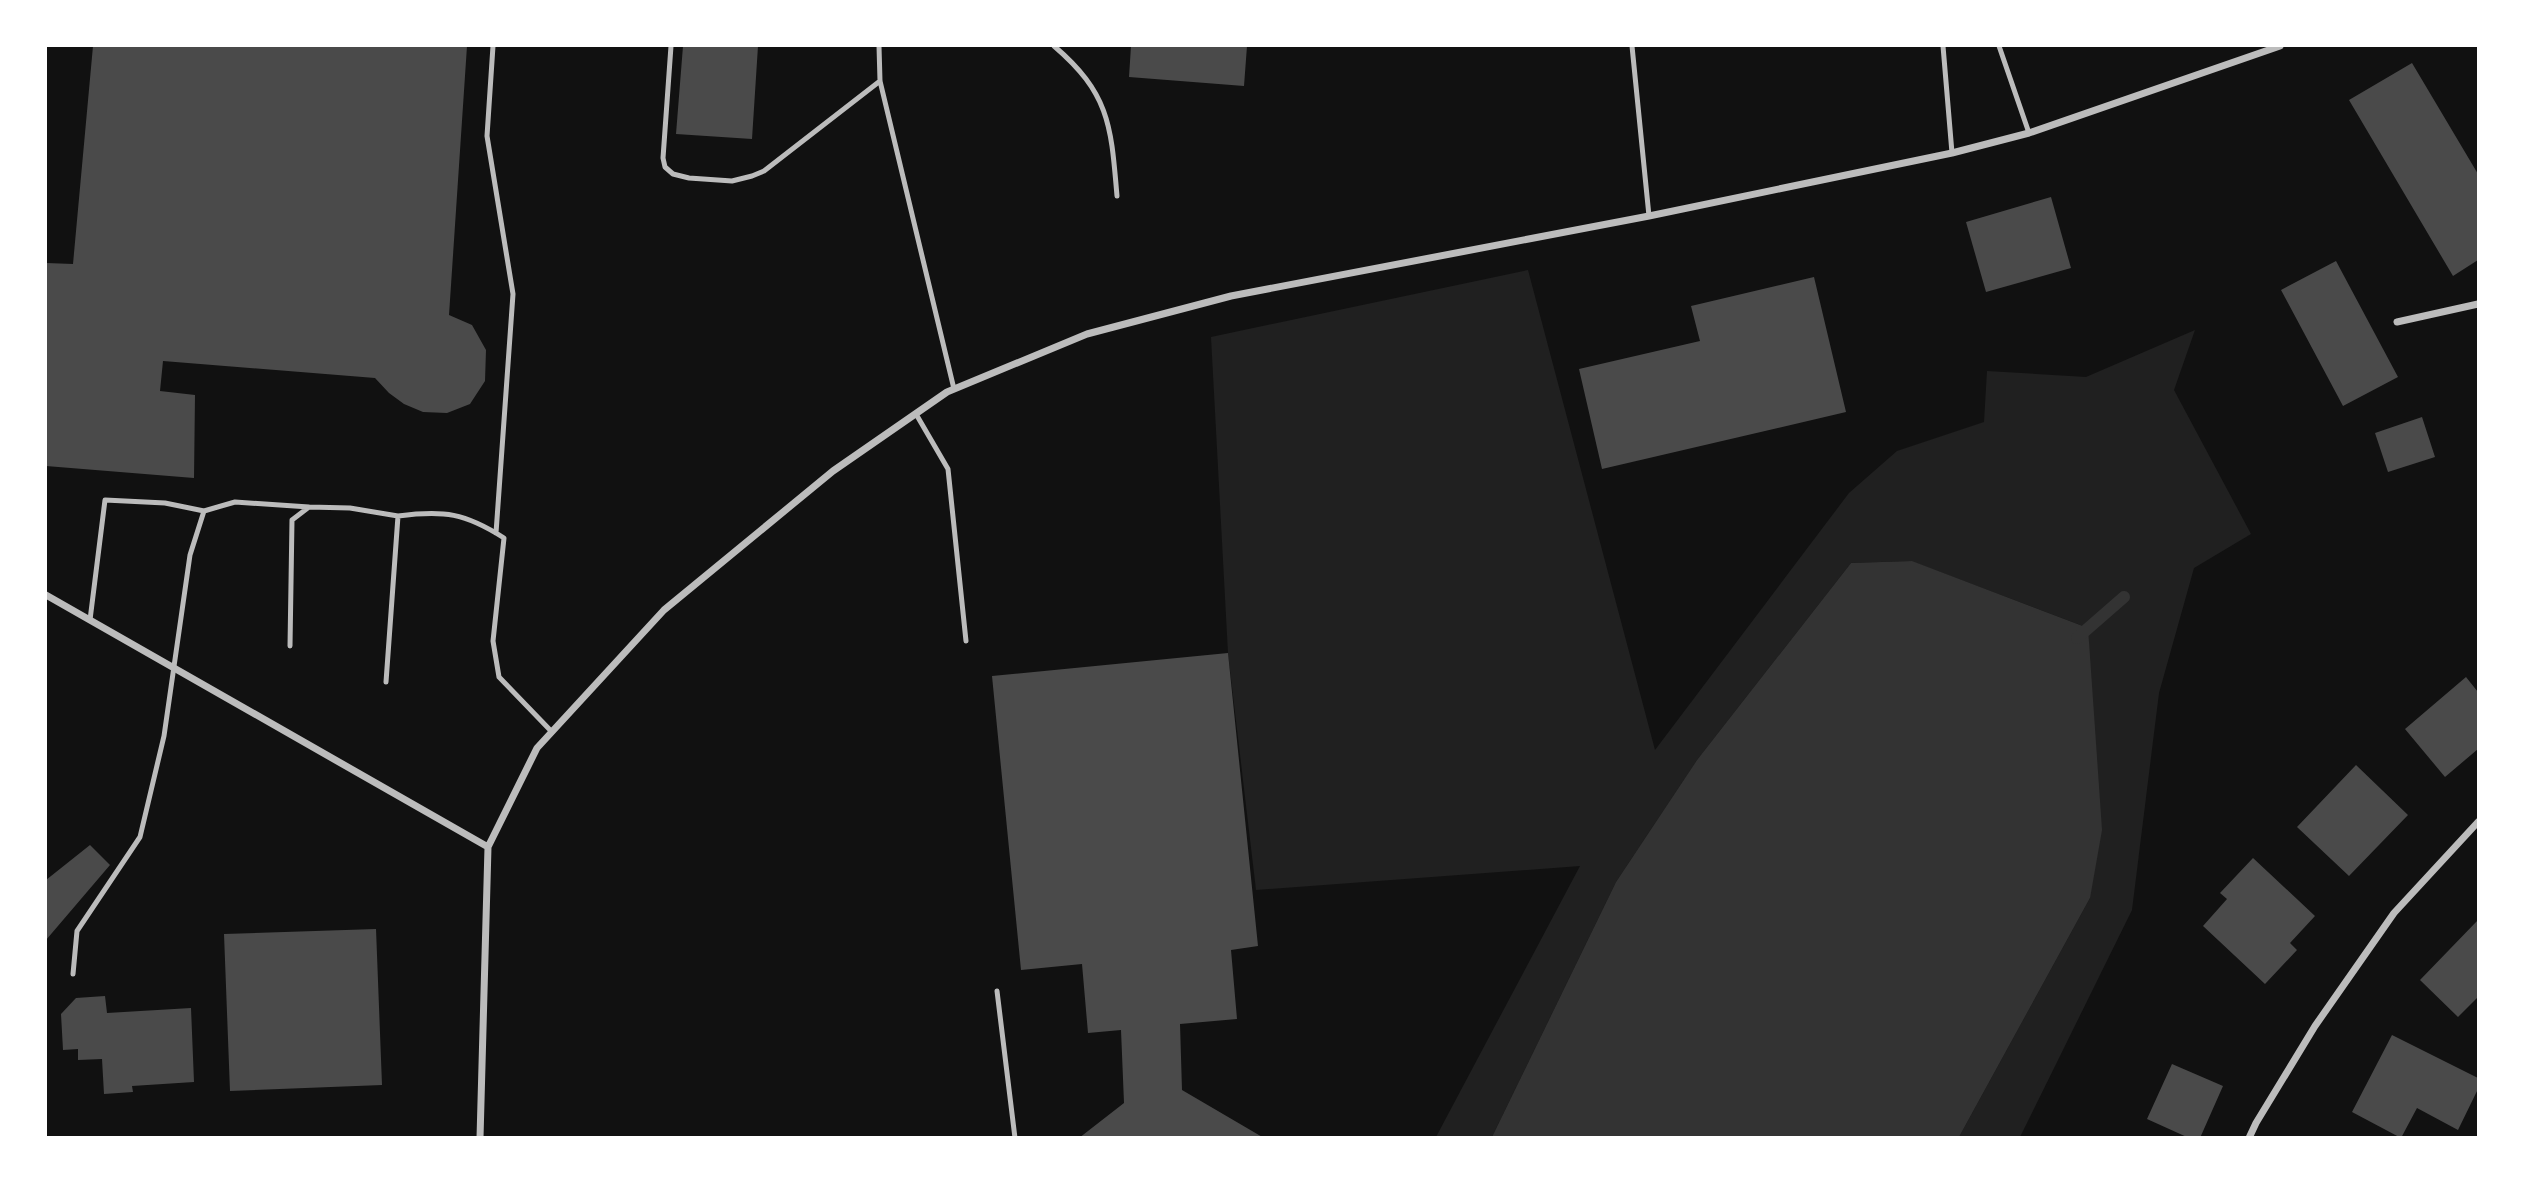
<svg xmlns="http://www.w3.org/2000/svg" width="2524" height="1183" viewBox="0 0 2524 1183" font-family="Manrope,sans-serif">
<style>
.green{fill:#202020}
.water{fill:#333}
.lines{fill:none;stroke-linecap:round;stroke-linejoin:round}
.stream{stroke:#333;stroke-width:12}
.building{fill:#4a4a4a}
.service{stroke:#bcbcbc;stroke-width:5}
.minor{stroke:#bcbcbc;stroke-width:7}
</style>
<rect width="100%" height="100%" fill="#111"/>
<!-- green -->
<path class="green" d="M1528,270L1655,750L1849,493L1897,451L1984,422L1987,371L2086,377L2195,330L2174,390L2251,534L2194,568L2159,693L2132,910L2020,1137H1959L2090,898L2088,628L1911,561L1851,563L1697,760L1616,882L1492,1137H1436L1580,866L1256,890L1228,653L1211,337Z"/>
<!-- water -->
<path class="water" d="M1912,561L2088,628L2102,830L2090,898L1959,1137H1492L1616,882L1697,760L1851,563Z"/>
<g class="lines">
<!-- stream -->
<path class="stream" d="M2077,638L2124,597"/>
</g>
<!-- building -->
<path class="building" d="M93,46H467L449,315L472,325L486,350L485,381L470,404L447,413L423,412L404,404L389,393L375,378L163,361L160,391L195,395L194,478L46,466V263L73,264Z
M683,46H758L752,139L676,134Z
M1131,46H1247L1244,86L1129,77Z
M2412,63L2478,174V260L2453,276L2349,100Z
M2051,197L2071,268L1986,292L1966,222Z
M2336,261L2398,377L2343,406L2281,290Z
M1814,277L1846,412L1602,469L1579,369L1700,341L1691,306Z
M2422,417L2435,457L2388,472L2375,433Z
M1228,653L1258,946L1231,950L1237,1019L1180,1024L1182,1090L1264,1138H1079L1124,1103L1121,1030L1088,1033L1082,964L1021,970L992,676Z
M2466,677L2478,692V749L2445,777L2405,729Z
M2356,765L2408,815L2349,876L2297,827Z
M90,845L110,865L46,940V880Z
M2253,858L2315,916L2290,943L2297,950L2265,984L2203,926L2227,899L2220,893Z
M2478,920V997L2458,1017L2420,980Z
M376,929L382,1085L230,1091L224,934Z
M105,996L107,1013L191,1008L194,1082L132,1086L133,1092L104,1094L102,1059L78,1060V1049L63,1050L61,1014L76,998Z
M2392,1035L2478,1078V1089L2458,1130L2417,1108L2401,1138L2352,1112Z
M2172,1064L2223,1086L2200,1138H2189L2147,1119Z"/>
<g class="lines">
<!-- service -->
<path class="service" d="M493,46L487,136L513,294L496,533
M671,46L663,158L665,167L673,174L689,178L732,181L752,176L764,171L880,81
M879,46L880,81L954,389
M1054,46C1110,94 1111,126 1117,196
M1632,46L1649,216
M1943,46L1952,153
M1999,46L2029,133
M916,414L948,469L966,641
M90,620L105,500L165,503L204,511
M290,646L292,520L309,507L350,508L398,516
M386,682L398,516C444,510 465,513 504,538L493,641L499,677L552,732
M73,974L77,931L140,837L164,736L190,555L204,511L235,502L309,507
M997,991L1015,1138"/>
<!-- minor -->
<path class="minor" d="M2397,322L2478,304
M46,595L488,847
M480,1138L488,847L537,748L664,610L833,471L947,392L1087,334L1231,296L1649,216L1952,153L2029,133L2280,46
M2249,1138L2256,1123L2315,1026L2394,913L2478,822"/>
</g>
<!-- border -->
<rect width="2524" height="1183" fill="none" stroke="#ffffff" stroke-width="94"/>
</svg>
